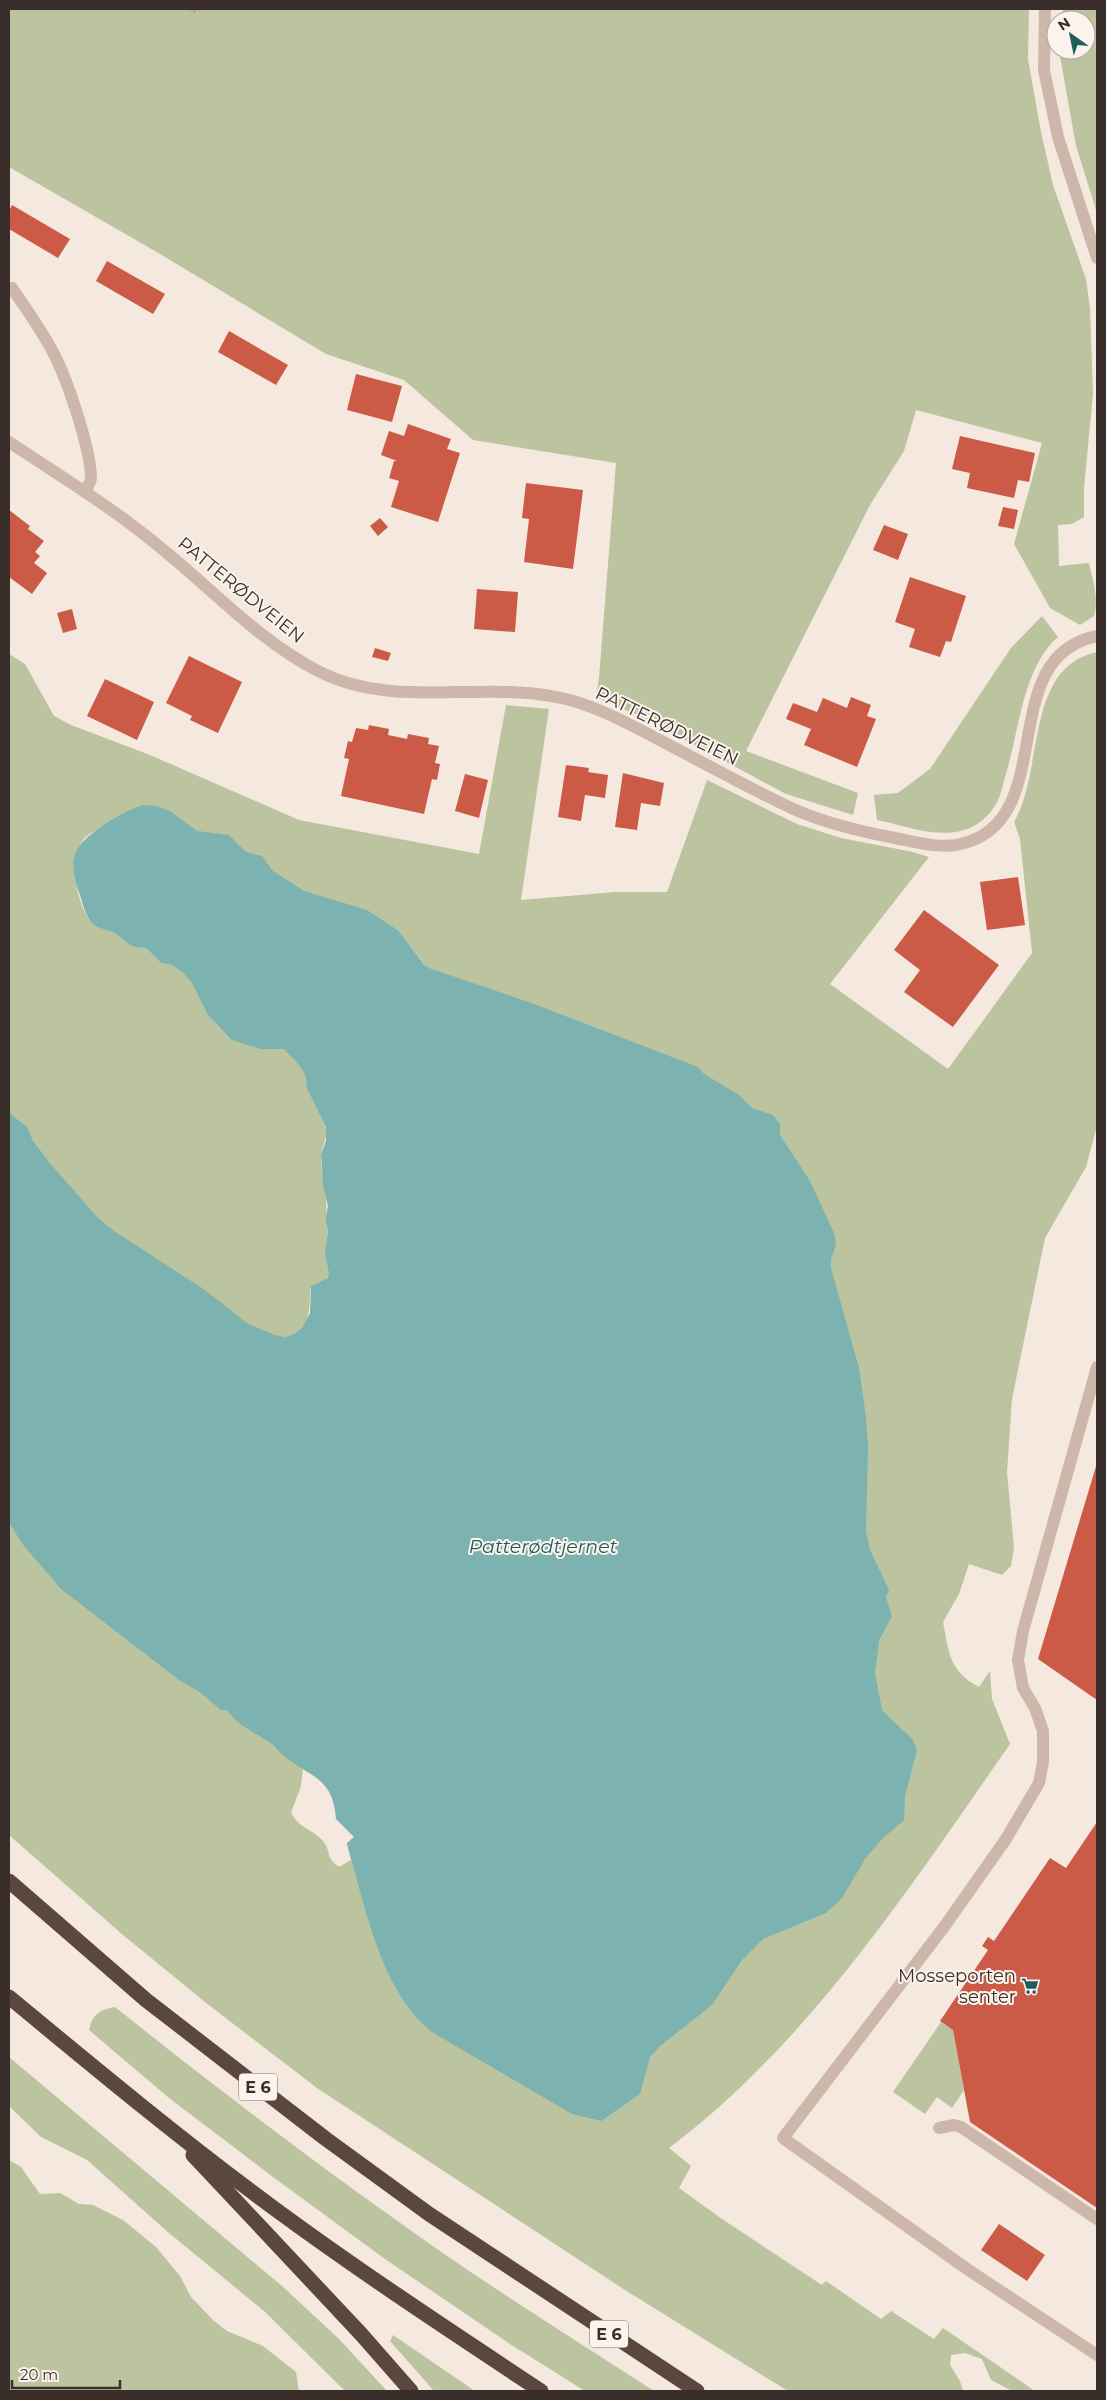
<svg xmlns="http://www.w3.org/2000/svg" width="1106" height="2400" viewBox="0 0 1106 2400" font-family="Montserrat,sans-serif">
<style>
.green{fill:#bbc49e}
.water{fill:#7cb3b0}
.building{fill:#cb5b46}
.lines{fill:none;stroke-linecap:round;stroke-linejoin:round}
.path{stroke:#b9a194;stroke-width:3;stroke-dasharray:2.5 2.5;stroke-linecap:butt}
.service{stroke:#cdb7aa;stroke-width:12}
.minor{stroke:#cdb7aa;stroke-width:12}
.motorway{stroke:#5c4740;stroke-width:15}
.labels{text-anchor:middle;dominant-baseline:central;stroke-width:4;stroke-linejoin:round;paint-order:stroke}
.shield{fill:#fbf3ec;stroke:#746964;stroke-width:1}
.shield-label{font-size:16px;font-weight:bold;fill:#3a2e2a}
.street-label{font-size:18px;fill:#3a2e2a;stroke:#fbf3ec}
.poi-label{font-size:18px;fill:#3a2e2a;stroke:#fbf3ec;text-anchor:end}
.water-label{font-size:19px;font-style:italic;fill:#1d5e5d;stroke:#fbf3ec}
</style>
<rect width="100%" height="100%" fill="#f4e8df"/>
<!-- green -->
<path class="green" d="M9,9H1029L1028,59L1041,132L1053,185L1086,279L1090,308L1093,394L1084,488V517L1072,524L1058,525L1059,566L1089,563C1093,581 1099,599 1094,616L1080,625L1050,608L1014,544L1042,443L916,410L904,451L870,505L746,751L858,793L853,815L786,794L646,719L596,697L599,678L616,463L473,440L404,380L326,354L155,251L9,167Z
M1063,9H1097V213L1076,146L1060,56V50H1086V20H1062Z
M1042,616L1058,637C1022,668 1019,734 1005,777C1003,785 1001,795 997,802C989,818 973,830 955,832C930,836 902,825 877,820L874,795L898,793L930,769L1011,648Z
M1097,652V1126L1086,1167L1045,1238L1012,1399L1007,1472L1014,1548L1011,1566L1002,1575L969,1564L959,1594L943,1622C949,1653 949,1671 979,1687L990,1671L992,1699L1010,1744C911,1886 809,2043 669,2148L691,2166L679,2188L722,2219L822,2285L826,2281L881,2319L891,2311L934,2339L943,2328L1035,2391H1012L991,2380L982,2359L965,2353L951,2355L950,2365L960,2381L963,2391H788L625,2290L317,2088L210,2006L123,1935L9,1835V1480L277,1710L303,1768L301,1786L291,1813C302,1831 313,1829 323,1841C332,1852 324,1856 339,1867L351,1860L347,1843L879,1641L892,1617L432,969L424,965L399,931L105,825C99,829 87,834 83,840C68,859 77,907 92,923C99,930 109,929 116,934C130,944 128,946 146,948L161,963L172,965L182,972L192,983L294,1006L308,1081L306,1087C312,1100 320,1112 325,1126C329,1137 322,1145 321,1156C320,1179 330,1197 325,1221C331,1232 325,1241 325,1253C325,1262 330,1269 328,1278L310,1289C310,1307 310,1333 287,1337C283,1337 279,1335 275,1336C269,1336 262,1341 257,1344L9,1217V654L25,664L54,716L71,725L150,755L299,820L479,854L506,705L549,709L521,900L615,892H667L707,780L797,824L841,838L913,852L929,857L830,984L948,1069L1032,953L1020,839L1014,822C1045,769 1024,668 1097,652Z
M115,2007C205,2079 298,2150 392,2217C477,2279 566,2334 654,2391H585L510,2344L385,2259L273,2177L169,2098L89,2030C93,2014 99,2010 115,2007Z
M941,2022L953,2030L964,2090L952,2108L937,2097L925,2114L893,2092Z
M9,2057L282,2286L338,2338L387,2391H345L264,2311L169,2233L87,2160L41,2137L9,2106Z
M9,2160L21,2167L40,2194L60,2193L79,2204L93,2205L123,2220L156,2247L180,2276L191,2297L214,2321L227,2331L263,2346L296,2372L299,2391H9Z
M393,2335L475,2391H434L390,2341Z"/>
<!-- water -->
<path class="water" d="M143,805L156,806L170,811L197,831L229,835L246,852L262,856L273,871L304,891L367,910L399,931L424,965L432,969L534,1004L698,1067L704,1074L739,1095L752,1108L773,1115L780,1124V1135L810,1181L834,1233L836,1245L831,1259V1268L859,1368L866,1417L868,1446L866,1531L870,1550L889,1590L886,1597L892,1617L879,1641L875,1673L882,1710L912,1739L917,1750L905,1796L904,1820L883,1838L865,1859L842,1898L826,1913L763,1939L742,1960L712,2005L660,2046L650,2057L640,2094L601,2121L572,2114L432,2032C380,1990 366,1908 348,1848L347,1843L354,1837L336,1819C333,1777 311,1778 283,1755C278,1751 275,1745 269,1742C253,1731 237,1726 227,1710H221L200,1692L179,1680L61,1589L24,1546L9,1523V1113L27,1127L33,1141L49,1162L98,1218L114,1231L205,1290L248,1324L275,1335L286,1337L294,1334L302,1328L310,1313L311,1286L328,1278C330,1269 325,1262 325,1253C325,1241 331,1233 325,1221L328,1206L323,1186L321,1154L326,1141V1127L306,1087C310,1072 293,1059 284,1049H260L232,1040L208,1015L192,983L182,972L172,965L161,963L146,948C127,947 130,944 116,934C109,929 98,930 92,923C85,915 83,904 80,895C66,857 74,845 105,824C118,816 128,810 143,805Z"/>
<!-- building -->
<path class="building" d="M12,205L70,239L58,258L9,229V211Z
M107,261L165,294L153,314L96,281Z
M229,331L288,365L276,385L218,352Z
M356,374L402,386L392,422L347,410Z
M408,424L451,439L447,449L460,453L438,522L391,507L399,481L389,478L394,461H397L381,455L389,431L404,436Z
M960,436L1035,453L1029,482L1018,480L1014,498L967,488L970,473L952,469Z
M526,483L583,490L573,569L524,562L529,519L522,518Z
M1003,507L1018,510L1014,529L998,526Z
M9,510L30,526L28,529L44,541L35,552L40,556L34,563L47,573L32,594L9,577Z
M380,518L388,527L378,536L370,526Z
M884,525L908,534L898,560L873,550Z
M910,577L966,596L951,642L946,641L940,657L909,647L915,629L895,622Z
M477,589L518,592L515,632L474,629Z
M72,609L77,629L63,633L57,613Z
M375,648L391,653L388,661L372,657Z
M189,656L242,682L218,733L190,720L192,716L166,703Z
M105,679L154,702L137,740L87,716Z
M851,697L871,705L867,716L876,719L857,767L804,745L811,729L786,719L793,703L817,712L823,698L847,708Z
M369,725L389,729L388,735L407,739L408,734L429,738L428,744L439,746L435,763L440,764L437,780L432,779L424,814L341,796L349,759L344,758L348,741L352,742L356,728L368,730Z
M566,765L589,768L588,772L608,775L605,798L585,795L581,821L558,817Z
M623,773L664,783L660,806L641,803L637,830L615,827Z
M465,774L488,780L479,818L455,811Z
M1018,877L1025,925L987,930L980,882Z
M924,910L999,965L953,1027L904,992L920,970L894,950Z
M1097,1463V1700L1038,1659Z
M1097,1822V2208L970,2122L953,2030L940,2021L988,1950L982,1946L988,1937L994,1941L1050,1858L1066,1868Z
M999,2224L1045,2255L1027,2281L981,2250Z"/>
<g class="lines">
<!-- path -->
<path class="path" d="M189,9L193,12L202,9"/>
<!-- service -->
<path class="service" d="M12,288C27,310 43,332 55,356C68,382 91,450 91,478C91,482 87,488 85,492
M1097,1367L1023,1631L1018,1660L1023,1688L1035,1708L1043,1731V1762L1039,1783L1006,1839L944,1927L783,2138L967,2269L1097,2355
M939,2128L954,2125L961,2127L1097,2219"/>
<!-- minor -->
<path class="minor" d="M1045,9L1044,70L1058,137L1097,258
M9,442C62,477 118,511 167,553C216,593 262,643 320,672C397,711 488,678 570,700C606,710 640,730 673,747C715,769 756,792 798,811C829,824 863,832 895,838C916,842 939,849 961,844C1062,820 992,657 1097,636"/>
<!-- motorway -->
<path class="motorway" d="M9,1881L146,2000L326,2139L429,2214L697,2391
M9,1997C96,2069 184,2142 275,2209C362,2273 452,2332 541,2391
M193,2155L361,2334L411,2391"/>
</g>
<!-- icons -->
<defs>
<g id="supermarket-bare" transform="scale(1.35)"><path d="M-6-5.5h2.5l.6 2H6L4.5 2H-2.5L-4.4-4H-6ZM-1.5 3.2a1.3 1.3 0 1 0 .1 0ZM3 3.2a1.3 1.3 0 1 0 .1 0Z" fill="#1d5e5d" stroke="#fbf3ec" stroke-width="2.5" paint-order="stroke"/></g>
</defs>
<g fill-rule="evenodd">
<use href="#supermarket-bare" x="1030" y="1986"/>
</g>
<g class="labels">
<!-- shield labels -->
<g class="shield">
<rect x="239" y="2073.5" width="38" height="27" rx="4"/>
<rect x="590" y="2320.5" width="38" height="27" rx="4"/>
</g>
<g class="shield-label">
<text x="258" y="2087">E 6</text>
<text x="609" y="2334">E 6</text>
</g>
<!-- street labels -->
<g class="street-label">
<text transform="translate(241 590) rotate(39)">PATTERØDVEIEN</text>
<text transform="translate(667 726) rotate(26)">PATTERØDVEIEN</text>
</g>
<!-- poi labels -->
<g class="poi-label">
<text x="1016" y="1976">Mosseporten<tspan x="1016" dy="21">senter</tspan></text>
</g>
<!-- water labels -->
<g class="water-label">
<text x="543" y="1546">Patterødtjernet</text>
</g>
</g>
<!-- border -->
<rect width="1106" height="2400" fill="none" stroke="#3a2e2a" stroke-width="20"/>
<!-- north arrow -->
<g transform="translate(1071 35) rotate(327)"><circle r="24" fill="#fbf3ec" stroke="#aea49e"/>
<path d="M0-4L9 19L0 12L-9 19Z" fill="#1d5e5d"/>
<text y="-8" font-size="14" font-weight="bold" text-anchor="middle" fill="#3a2e2a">N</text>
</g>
<!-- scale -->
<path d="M12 2380v8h108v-8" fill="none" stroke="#3a2e2a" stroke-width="2.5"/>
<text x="20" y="2380" font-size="15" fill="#3a2e2a" stroke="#fbf3ec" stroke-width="4" paint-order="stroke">20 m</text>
</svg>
